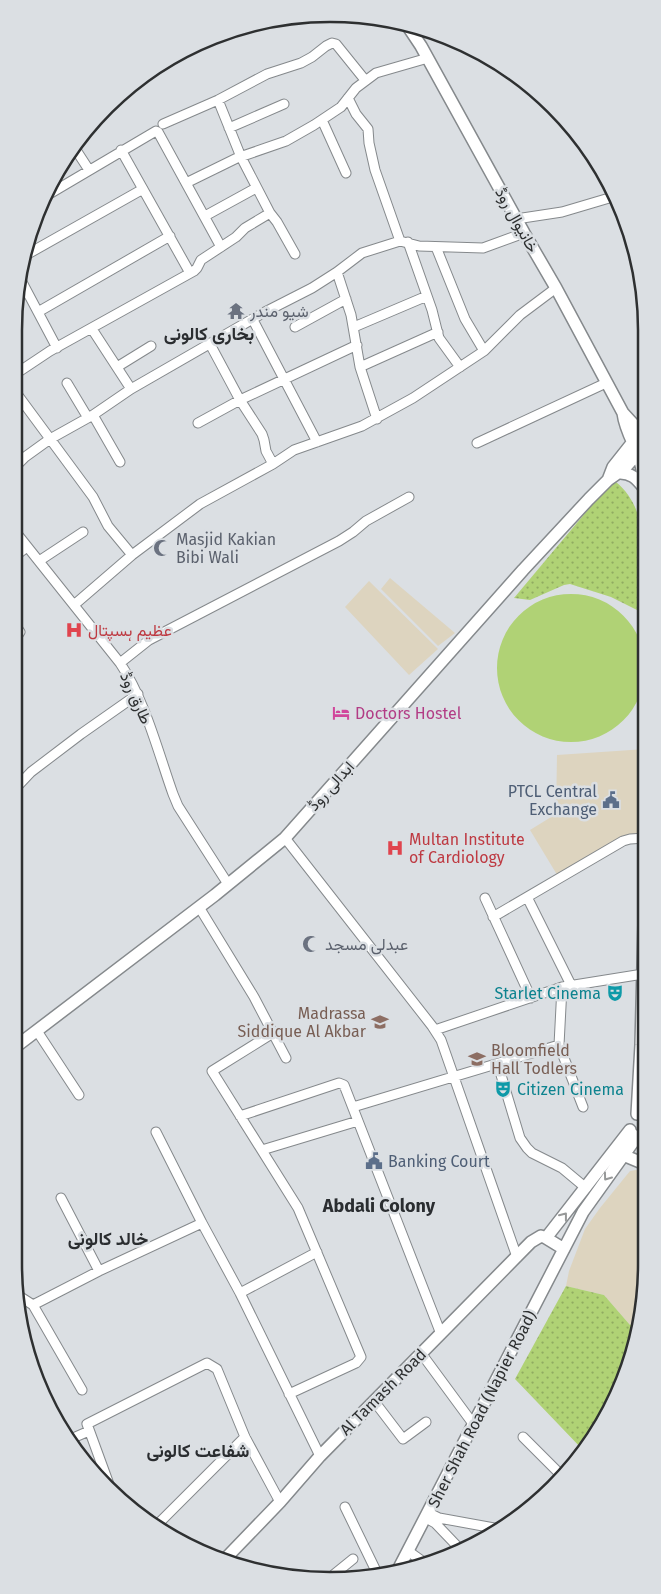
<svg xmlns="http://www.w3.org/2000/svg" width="661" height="1594" viewBox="0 0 661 1594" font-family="'Fira Sans',Vazirmatn,sans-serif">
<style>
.commercial{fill:#ddd4bf}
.green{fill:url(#green-dots)}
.pitch{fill:#b0d275}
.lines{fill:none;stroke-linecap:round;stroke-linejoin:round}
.minor-casing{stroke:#85898c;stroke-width:11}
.major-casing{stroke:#85898c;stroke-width:14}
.minor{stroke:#fff;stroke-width:9}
.major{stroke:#fff;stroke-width:11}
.oneway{stroke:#969898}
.labels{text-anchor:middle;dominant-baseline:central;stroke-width:5;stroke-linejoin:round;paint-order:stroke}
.street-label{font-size:16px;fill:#2e3031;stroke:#dbdfe3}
.worship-label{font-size:16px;fill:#5b616d;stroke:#dbdfe3;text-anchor:start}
.health-label{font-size:16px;fill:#be3a42;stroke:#dbdfe3;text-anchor:start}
.hotel-label{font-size:16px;fill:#b23c85;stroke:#dbdfe3;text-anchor:start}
.service-label{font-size:16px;fill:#4e5e75;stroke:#dbdfe3;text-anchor:end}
.culture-label{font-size:16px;fill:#0d838f;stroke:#dbdfe3;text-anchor:end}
.education-label{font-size:16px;fill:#785e54;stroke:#dbdfe3;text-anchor:end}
.neighbourhood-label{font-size:18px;font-weight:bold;fill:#2a2d30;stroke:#dbdfe3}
.rim{fill:none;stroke:#2e3031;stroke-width:2.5}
</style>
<defs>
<pattern id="green-dots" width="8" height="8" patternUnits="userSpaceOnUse" patternTransform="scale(1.25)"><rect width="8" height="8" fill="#b0d275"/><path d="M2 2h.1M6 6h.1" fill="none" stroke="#90ab61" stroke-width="1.8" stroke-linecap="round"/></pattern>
</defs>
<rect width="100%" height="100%" fill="#dbdfe3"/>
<!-- commercial -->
<path class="commercial" d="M390,578L455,633L438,646L381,589Z
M369,581L438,649L409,675L345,607Z
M646,749V838L623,841L559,878L530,830L556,814L557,755Z
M636,1170L640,1171L647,1179V1263L638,1321L630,1325L604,1295L566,1286L569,1271L585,1229L600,1208L630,1171Z"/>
<!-- green -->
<path class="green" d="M616,482C652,512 643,563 643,606L639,611L611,597L570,584L564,585L530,600L514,598L607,487Z
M566,1286L604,1295L630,1325L638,1321L630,1366L582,1449L515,1379Z"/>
<!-- pitch -->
<path class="pitch" d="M497 668a74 74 0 1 1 148 0a74 74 0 1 1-148 0Z"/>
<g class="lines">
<!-- minor casing -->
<g class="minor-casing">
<path id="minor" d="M348,98L356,114L368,129L369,143L375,170L400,241
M218,100L241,157L270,213L277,222L295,254
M322,120L346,173
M163,124L218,100L267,74L301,63L312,57L326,46L332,43L336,44L365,80
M229,128L284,104
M76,150L89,170
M121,150L190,273
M186,183L237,158L286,141L314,125L341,107L356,88L376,73L428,58
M51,193L156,131L158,132L221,247
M205,216L256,188
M516,219L562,212L616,196
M408,242L432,310L439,338L460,367
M436,247L465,319L484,351
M26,255L143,189
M337,272L351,315L360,367L377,419
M22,282L57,348
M38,312L170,236
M253,320L317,442
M295,327L346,299
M354,327L427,296
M92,329L131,389
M210,344L240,400L262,434L264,440L266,451L273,464
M117,367L151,346
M360,367L438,332
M14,375L50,351L194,271L197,268L201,260L236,237L245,228L270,213
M67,383L88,418
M14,390L93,497L108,526L132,555
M93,415L120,462
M198,423L240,400L357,345
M477,443L606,383
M14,468L25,457L50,439L93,415L131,389L263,313L312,288L337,272L362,253L400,241L419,246L483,248L524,233
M14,530L120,663C145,700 158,752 173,794L178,806L228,884
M14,557L27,547
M39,561L83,532
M74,605L132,555L200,504L273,464L294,450L362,426L413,398L484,351L520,315L556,288
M14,623L20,632L18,635L14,638
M120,663L149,640L339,541L353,532L366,521L409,497
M14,790L31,772L81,734L138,694
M285,838L432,1026L441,1040L517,1257
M527,897L571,985
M485,898L531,998
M199,907L254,997L286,1058
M493,917L623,841L630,839L646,838
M562,987L559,1045L583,1107
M435,1030L562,987L643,974
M37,1031L79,1095
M273,1033L212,1071L298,1208L361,1357L356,1363L289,1394
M501,1075L520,1138L527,1148L532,1153L562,1168L586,1188
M353,1107L559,1045
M240,1116L339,1083L344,1085L441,1334
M156,1132L202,1223L240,1293L320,1456
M262,1150L358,1121
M61,1198L99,1271
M240,1293L317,1252
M19,1296L33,1305L82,1390
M33,1305L99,1271L202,1223
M421,1353L474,1425
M374,1401L403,1439L426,1422
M523,1437L563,1477
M73,1438L89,1431
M110,1487L87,1424L207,1363L217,1369L245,1437L280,1502
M345,1507L378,1575
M429,1513L439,1518L494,1528L497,1531
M426,1518L435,1523L459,1548
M157,1525L245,1437
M408,1551L422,1561
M332,1576L353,1559"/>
</g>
<!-- major casing -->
<g class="major-casing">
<path id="major" d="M409,28L421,46L524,233L556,288L623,413L635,426L645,439
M623,413C625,429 632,440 638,454C643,468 644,482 645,497
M618,473C631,472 637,479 644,488
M608,480L613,467L636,438
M14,1048L215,895L285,838L523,570L589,499L608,480L625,468L645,445
M637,1114L641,1045L646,846
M632,1134L638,1139L647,1135
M623,1155L647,1165
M564,1249L546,1238L630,1130
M226,1558L280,1502L320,1456L531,1242L541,1236L546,1238
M399,1568L583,1212L636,1138"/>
</g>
<!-- minor -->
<use href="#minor" class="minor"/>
<!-- major -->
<use href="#major" class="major"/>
</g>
<!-- one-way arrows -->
<defs><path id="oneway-chevron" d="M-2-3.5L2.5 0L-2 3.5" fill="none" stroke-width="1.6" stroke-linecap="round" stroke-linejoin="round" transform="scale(1.25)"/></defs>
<g class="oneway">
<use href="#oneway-chevron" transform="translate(607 1177) rotate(126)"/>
<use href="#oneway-chevron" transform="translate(564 1216) rotate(-52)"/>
</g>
<!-- icons -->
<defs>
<g id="temple-bare" transform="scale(1.35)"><path d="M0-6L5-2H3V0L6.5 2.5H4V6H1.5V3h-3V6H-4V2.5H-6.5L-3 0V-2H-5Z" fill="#6b7280" stroke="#dbdfe3" stroke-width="2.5" paint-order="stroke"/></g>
<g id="mosque-bare" transform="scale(1.35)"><path d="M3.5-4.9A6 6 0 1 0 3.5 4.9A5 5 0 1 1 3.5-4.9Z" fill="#6b7280" stroke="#dbdfe3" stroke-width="2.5" paint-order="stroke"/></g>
<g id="hospital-bare" transform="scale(1.35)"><path d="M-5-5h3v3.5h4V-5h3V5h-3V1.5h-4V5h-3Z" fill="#e0444e" stroke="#dbdfe3" stroke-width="2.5" paint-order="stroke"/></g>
<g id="hotel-bare" transform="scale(1.35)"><path d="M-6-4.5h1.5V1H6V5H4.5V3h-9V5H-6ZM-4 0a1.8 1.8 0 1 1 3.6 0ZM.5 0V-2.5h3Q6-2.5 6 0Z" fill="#d1479c" stroke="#dbdfe3" stroke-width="2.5" paint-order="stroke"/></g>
<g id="civic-bare" transform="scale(1.35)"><path d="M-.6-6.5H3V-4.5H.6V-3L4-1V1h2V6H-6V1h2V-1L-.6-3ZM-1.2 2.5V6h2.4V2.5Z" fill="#5c6f8a" stroke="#dbdfe3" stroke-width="2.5" paint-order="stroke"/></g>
<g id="theatre-bare" transform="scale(1.35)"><path d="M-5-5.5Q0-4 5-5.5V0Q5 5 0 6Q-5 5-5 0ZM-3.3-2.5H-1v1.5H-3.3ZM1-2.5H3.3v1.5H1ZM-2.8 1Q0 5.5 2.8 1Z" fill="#0f9aa8" stroke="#dbdfe3" stroke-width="2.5" paint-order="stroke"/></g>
<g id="school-bare" transform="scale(1.35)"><path d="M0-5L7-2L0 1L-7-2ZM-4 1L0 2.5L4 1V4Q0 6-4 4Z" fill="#8d6e63" stroke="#dbdfe3" stroke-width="2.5" paint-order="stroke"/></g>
</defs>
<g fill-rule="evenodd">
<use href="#temple-bare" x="236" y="311"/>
<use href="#mosque-bare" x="162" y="548"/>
<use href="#hospital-bare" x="74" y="630"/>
<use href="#hotel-bare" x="341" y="713"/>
<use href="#civic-bare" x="611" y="800"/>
<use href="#hospital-bare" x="395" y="848"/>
<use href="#mosque-bare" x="311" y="944"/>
<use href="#theatre-bare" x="615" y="993"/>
<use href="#school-bare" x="380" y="1022"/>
<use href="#school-bare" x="477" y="1059"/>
<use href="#theatre-bare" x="503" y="1089"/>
<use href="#civic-bare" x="374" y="1161"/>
</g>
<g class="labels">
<!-- street labels -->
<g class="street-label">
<text transform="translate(517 220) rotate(61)">خانیوال روڈ</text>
<text transform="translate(136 698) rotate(66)">طارق روڈ</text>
<text transform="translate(331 786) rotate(-48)">ابدالی روڈ</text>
<text transform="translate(383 1392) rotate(-45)">Al Tamash Road</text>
<text transform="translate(482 1409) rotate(-63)">Sher Shah Road (Napier Road)</text>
</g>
<!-- worship labels -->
<g class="worship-label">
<text x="250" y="311">شیو مندر</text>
<text x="176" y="539">Masjid Kakian<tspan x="176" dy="18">Bibi Wali</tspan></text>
<text x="325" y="944">عبدلی مسجد</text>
</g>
<!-- health labels -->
<g class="health-label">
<text x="88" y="630">عظیم ہسپتال</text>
<text x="409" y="839">Multan Institute<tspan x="409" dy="18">of Cardiology</tspan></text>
</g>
<!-- hotel labels -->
<g class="hotel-label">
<text x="355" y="713">Doctors Hostel</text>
</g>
<!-- service labels -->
<g class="service-label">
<text x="597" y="791">PTCL Central<tspan x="597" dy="18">Exchange</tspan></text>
<text x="388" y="1161" text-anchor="start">Banking Court</text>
</g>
<!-- culture labels -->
<g class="culture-label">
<text x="601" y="993">Starlet Cinema</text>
<text x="517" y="1089" text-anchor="start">Citizen Cinema</text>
</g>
<!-- education labels -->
<g class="education-label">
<text x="366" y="1013">Madrassa<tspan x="366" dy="18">Siddique Al Akbar</tspan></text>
<text x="491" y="1050" text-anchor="start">Bloomfield<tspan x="491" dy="18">Hall Todlers</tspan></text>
</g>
<!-- neighbourhood labels -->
<g class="neighbourhood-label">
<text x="209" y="334">بخاری کالونی</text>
<text x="379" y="1206">Abdali Colony</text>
<text x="108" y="1239">خالد کالونی</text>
<text x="198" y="1451">شفاعت کالونی</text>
</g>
</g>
<!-- crop -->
<path d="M0 0H661V1594H0ZM330 22H330A308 308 0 0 1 638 330V1264A308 308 0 0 1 330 1572H330A308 308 0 0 1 22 1264V330A308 308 0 0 1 330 22Z" fill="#dbdfe3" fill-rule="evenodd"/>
<path class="rim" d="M330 22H330A308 308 0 0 1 638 330V1264A308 308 0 0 1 330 1572H330A308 308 0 0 1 22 1264V330A308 308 0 0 1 330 22Z"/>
</svg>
